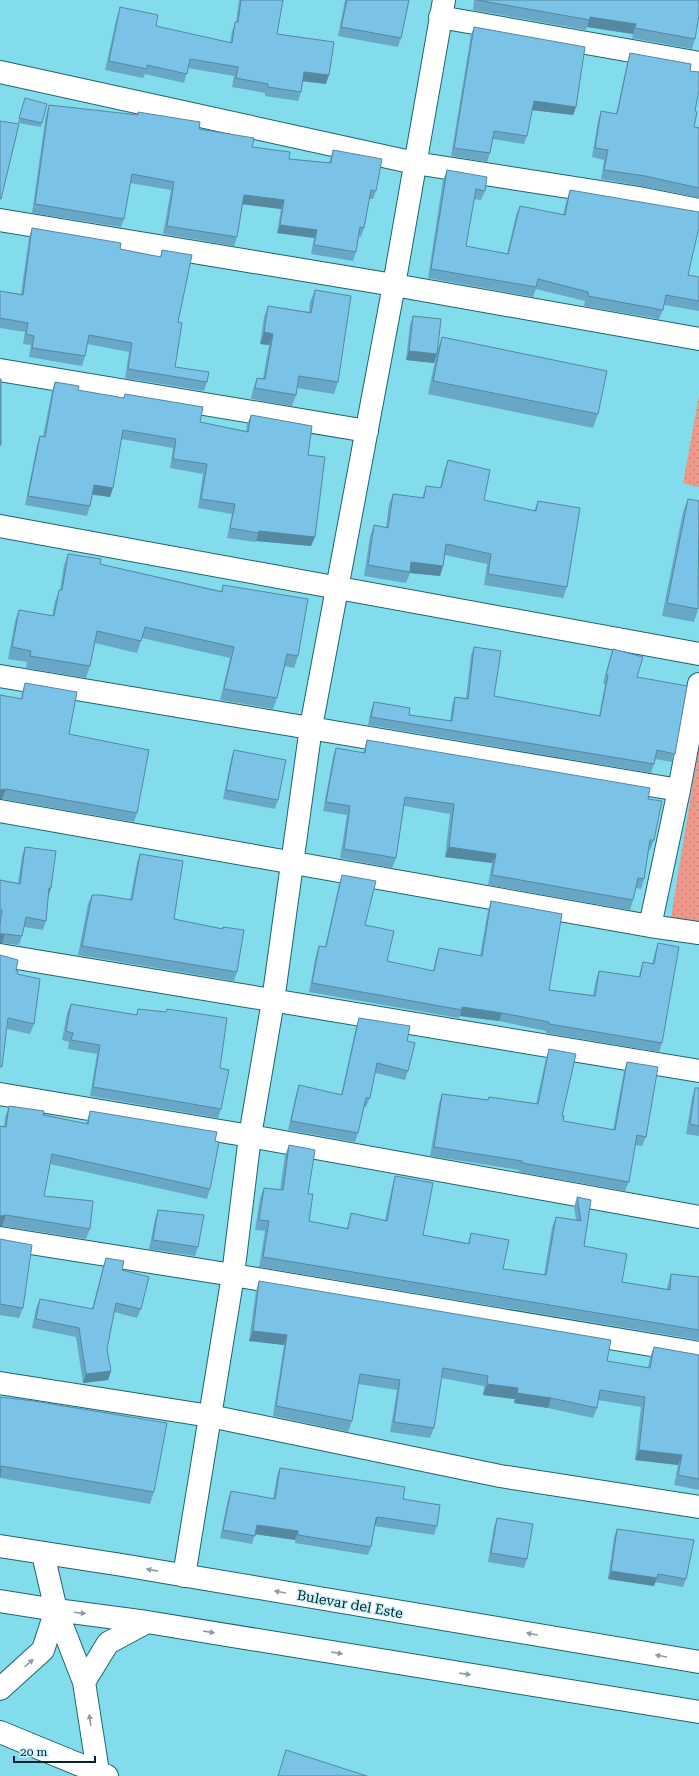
<svg xmlns="http://www.w3.org/2000/svg" width="699" height="1776" viewBox="0 0 699 1776" font-family="'Roboto Serif',serif">
<style>
.grass{fill:url(#grass-dots)}
.lines{fill:none;stroke-linecap:round;stroke-linejoin:round}
.minor-casing{stroke:#1c6470;stroke-width:24}
.highway-casing{stroke:#1c6470;stroke-width:24}
.minor{stroke:#fff;stroke-width:22}
.highway{stroke:#fff;stroke-width:22}
.wall{fill:#69a7c6}
.shaded-wall{fill:#5588a1}
.building{fill:#7ac2e6;stroke:#5588a1}
.oneway{fill:#8c9c9f}
.labels{text-anchor:middle;dominant-baseline:central;stroke-width:3;stroke-linejoin:round;paint-order:stroke}
.street-label{font-size:14px;fill:#00242a;stroke:#cbf5fd}
</style>
<defs>
<pattern id="grass-dots" width="8" height="8" patternUnits="userSpaceOnUse"><rect width="8" height="8" fill="#ed9888"/><path d="M2 2h.1M6 6h.1" fill="none" stroke="#c98376" stroke-width="1.8" stroke-linecap="round"/></pattern>
</defs>
<rect width="100%" height="100%" fill="#83dcec"/>
<!-- grass -->
<path class="grass" d="M699,396V487L683,483Z
M699,747V934L669,929Z"/>
<g class="lines">
<!-- minor casing -->
<g class="minor-casing">
<path id="minor" d="M440,17L699,63
M0,72L415,163L639,198L699,210
M0,220L394,285L699,339
M0,370L367,431
M0,526L699,654
M0,676L679,790
M0,811L650,926L699,933
M650,926L679,790L699,684
M0,955L699,1071
M0,1094L250,1136L699,1217
M0,1238L233,1275L699,1353
M0,1383L210,1416L500,1476L699,1507
M184,1576L233,1275L250,1136L273,1001L311,727L394,285L444,0
M0,1732L107,1776"/>
</g>
<!-- highway casing -->
<g class="highway-casing">
<path id="highway" d="M0,1546L122,1565L699,1662
M43,1554L56,1610L84,1682
M0,1601L56,1610L147,1622L699,1712
M0,1689L43,1650L56,1610
M98,1772L84,1682L108,1643L147,1622"/>
</g>
<!-- minor -->
<use href="#minor" class="minor"/>
<!-- highway -->
<use href="#highway" class="highway"/>
</g>
<!-- wall -->
<path class="wall" d="M239,0H283L277,34L326,84L303,81L301,92L298,101L265,96V93L232,87L234,76L188,68L184,83L145,74L143,78L105,70L117,16L120,7L156,26L230,43L232,31L236,22Z
M345,0H409L401,38L398,47L338,36Z
M474,0H699L695,39L692,49L632,38L633,34L587,27L586,30L473,10Z
M474,27L576,107L573,115L532,110L527,136L524,144L493,139L490,153L487,162L451,156L471,35Z
M630,53L690,71L695,111L694,127L699,128V198L641,186L601,179L604,160L592,157L598,121L601,111L616,114L627,63Z
M25,98L42,123L41,127L18,123Z
M49,105L137,115L138,112L199,129L289,159L329,163L333,150L376,191L373,199H369L364,228L361,237L359,236L356,252L353,261L311,254L314,238L277,233L281,209L242,204L237,237L234,246L163,234L171,190L130,183L124,219L121,227L32,213L46,114Z
M447,170L485,191L481,200L474,199L466,246L507,254L516,215L520,206L563,215L567,199L570,190L688,275L699,277V311L664,305L663,310L659,319L584,306L585,301L536,289L533,297L428,278L443,180Z
M32,228L120,249L160,257L162,250L178,322L175,367L207,382L204,391L125,378L129,352L87,344L85,356L82,366L29,357L31,345L23,344L25,332L0,328V291L21,294L29,237Z
M315,290L338,382L334,394L297,388L296,395L292,406L251,399L253,389L257,378H263L269,345L260,344L264,317L268,306L309,312L310,302Z
M413,316L437,351L442,337L598,414L593,428L428,394L436,356L434,363L406,360L410,325Z
M55,382L78,390L123,398L125,394L200,422L246,431L247,424L251,415L308,455L311,546L256,541L255,542L227,538L232,514L198,508L203,474L170,468L173,448L121,439L110,497L92,495L90,506L87,516L25,505L37,445L40,436H43L52,391Z
M448,460L484,500L534,511L538,501L567,587L563,598L484,585L487,564L445,555L443,566L440,576L410,573L406,583L364,576L370,536L374,525L386,527L389,504L393,494L422,498L426,486L440,488L444,471Z
M688,499L698,609L694,622L662,616L683,512Z
M68,554L100,564L221,591L223,585L298,656L294,668L285,666L277,698L273,709L220,700L230,658L142,638L137,653L95,643L90,666L86,678L26,668L27,662L8,659L15,621L19,610L52,616L55,601L60,590L64,565Z
M474,647L494,696L599,716L605,684L603,683L610,658L613,649L637,677L675,754L672,762L655,759L654,764L651,773L368,725L371,710L374,702L409,715L450,721L452,705L455,697L466,698L471,655Z
M25,683L137,813L134,822L2,799H0V695L21,699L22,692Z
M367,740L648,799L654,840L650,850L649,849L644,879L641,889L636,888L633,900L630,910L488,885L492,863L445,857L450,814L404,806L396,858L392,868L340,858L347,815L323,811L333,757L336,748L363,753Z
M234,750L278,800L275,809L223,799L231,759Z
M25,847L48,896L46,921L43,930L24,927L22,936L19,945L2,943H0V880L18,883L22,856Z
M140,854L174,919L222,929L223,927L237,972L234,981L78,955L88,904L92,895L130,900L137,863Z
M342,875L365,925L387,961L433,971L436,957L439,948L480,956L488,910L491,901L549,990L593,995L596,980L599,971L639,977L640,971L643,962L652,964L655,952L658,943L662,1043L659,1052L546,1033V1031L499,1021L460,1016L459,1018L309,992L316,955L319,946L325,947L339,884Z
M16,971L34,1024L30,1034L7,1029Z
M71,1004L136,1015L138,1009L166,1012L167,1009L220,1068L221,1109L218,1118L90,1096L97,1054L68,1049L69,1042L62,1040L67,1013Z
M359,1018L407,1041L408,1071L405,1080L375,1073L370,1098L366,1107H364L358,1133L355,1142L288,1130L296,1094L299,1085L341,1095L356,1027Z
M549,1049L563,1121L613,1130L624,1071L627,1062L646,1137L642,1146L635,1145L629,1182L625,1191L519,1172V1170L430,1156L439,1103L442,1094L488,1100L489,1097L536,1104L546,1058Z
M695,1088H699V1136L686,1134L692,1098Z
M9,1106L86,1124L90,1111L215,1141L210,1189L207,1199L50,1164L44,1196L90,1229L86,1239L2,1226L4,1127L5,1117Z
M289,1145L308,1194L309,1221L347,1228L351,1213L385,1220L392,1187L395,1176L423,1235L468,1243L471,1233L503,1269L544,1275L552,1227L556,1217L576,1220L574,1207L577,1197L591,1200L584,1246L622,1282L667,1289L668,1284L671,1274L699,1277V1340L259,1267L265,1231L255,1230L260,1198L264,1188L280,1190L285,1155Z
M158,1210L198,1247L195,1256L149,1249L155,1219Z
M0,1239L23,1308L19,1318L0,1315Z
M106,1258L122,1270L141,1309L137,1318L114,1312L107,1349L111,1371L108,1380L83,1383L76,1337L32,1328L36,1308L40,1299L92,1309L103,1267Z
M259,1281L607,1361L648,1368L650,1357L654,1347L699,1355V1490L674,1485L678,1465L635,1460L641,1407L598,1400L597,1408L593,1418L548,1408L514,1403L515,1399L483,1395L484,1386L441,1378L434,1428L430,1438L390,1432L397,1390L358,1384L352,1421L348,1432L273,1416L284,1345L249,1341L256,1291Z
M0,1397L154,1492L150,1504L0,1478Z
M280,1468L403,1499L437,1526L434,1535L375,1526L371,1547L368,1555L295,1543V1540L255,1534L252,1544L220,1538L228,1499L231,1491L273,1499L277,1476Z
M497,1518L527,1559L524,1568L488,1562L494,1527Z
M617,1529L686,1579L683,1587L655,1582L654,1586L608,1579L614,1537Z"/>
<!-- shaded-wall -->
<path class="shaded-wall" d="M590,17L636,24L633,34L587,27Z
M304,72L329,75L326,84L301,81Z
M534,101L576,107L573,115L531,110Z
M244,195L284,200L281,209L241,204Z
M280,225L317,230L314,238L277,233Z
M264,332L273,334L269,345L260,344Z
M409,351L437,354L434,363L406,360Z
M94,485L113,488L110,497L91,494Z
M259,531L315,537L311,546L256,541Z
M411,562L443,566L440,576L410,573Z
M6,789L2,799H0V790Z
M449,847L496,854L492,863L445,857Z
M49,888H51L48,898Z
M0,934H5L2,943H0Z
M462,1007L502,1013L499,1021L460,1016Z
M6,1215L2,1226H0V1216Z
M253,1331L287,1335L284,1345L249,1341Z
M111,1371L108,1380L83,1383L86,1374Z
M487,1384L518,1388L515,1399L483,1395Z
M517,1393L551,1398L548,1408L514,1403Z
M639,1450L682,1455L678,1465L635,1460Z
M378,1517L375,1526L373,1527L376,1518Z
M257,1525L298,1531L295,1540L254,1534Z
M611,1571L657,1578L654,1586L608,1579Z"/>
<!-- building -->
<path class="building" d="M241,0H283L277,34L334,42L329,75L304,72L301,92L268,87V84L236,78L238,67L190,59L187,74L147,65V69L109,61L120,7L158,15L156,26L232,43L235,22H238Z
M347,0H409L401,38L341,27Z
M477,0H699V15L695,39L635,28L636,24L590,17V20Z
M474,27L585,47L576,107L534,101L527,136L494,131L490,153L454,148Z
M630,53L691,64L690,71L699,72V90L695,111L697,112L694,127L699,128V188L645,176L604,170L608,150L595,148L601,111L617,114Z
M25,98L47,104L42,123L19,118Z
M49,105L138,115V112L200,122L199,129L254,138L252,147L290,152L289,159L331,163L333,150L382,159L376,191L371,190L364,228L360,227L356,252L314,245L317,230L280,225L284,200L244,195L237,237L167,226L174,182L132,174L124,219L35,204Z
M0,121L19,124L1,199H0Z
M447,170L487,177L485,191L476,189L466,246L508,254L520,206L565,215L570,190L699,212V227L688,275L699,277V301L666,295L663,310L588,296V292L538,279L536,287L431,269Z
M32,228L121,243L120,249L161,257L162,250L192,255L178,322L182,323L175,367L209,372L207,382L128,369L132,343L89,335L85,356L32,348L34,336L26,334L28,323L0,318V291L23,295Z
M315,290L351,296L338,382L299,376L296,395L255,388L257,378L265,379L273,334L264,332L268,306L311,313Z
M413,316L441,319L437,354L409,351Z
M442,337L607,371L598,414L433,381Z
M0,379H1V445H0Z
M55,382L79,386L78,390L124,398L125,394L203,407L200,422L248,432L251,415L312,426L308,455L325,457L315,537L259,531L258,533L230,528L235,504L201,499L207,464L173,459L176,439L123,430L113,488L94,485L90,506L28,496L40,436L45,437Z
M448,460L490,470L484,500L536,511L538,501L580,508L567,587L488,574L491,554L446,544L443,566L411,562L410,572L368,565L374,525L388,528L393,494L424,498L426,486L441,488Z
M688,499L699,501L698,609L667,603Z
M68,554L101,559L100,564L222,592L223,585L308,599L298,656L287,654L277,698L224,689L234,647L145,627L141,641L97,631L90,666L30,656L31,651L12,647L19,610L54,616L59,590H62Z
M474,647L501,651L494,696L600,716L608,675H606L613,649L643,657L637,677L687,686L675,754L657,750L654,764L371,717L374,702L410,708L409,715L452,721L455,697L468,699Z
M25,683L77,692L69,734L149,750L137,813L6,789L0,790V695L22,699Z
M367,740L650,788L648,799L662,801L654,840H650L644,879L638,878L633,900L492,875L496,854L449,847L454,804L405,797L396,858L344,849L350,806L326,802L336,748L365,753Z
M234,750L286,760L278,800L226,790Z
M25,847L56,851L51,888H49L46,921L26,917L22,936L5,934H0V924L2,910H0V880L20,884Z
M140,854L183,861L174,919L223,929V927L244,930L237,972L82,946L92,895H101L132,900Z
M342,875L376,881L365,925L394,931L387,961L434,971L439,948L482,956L491,901L562,914L549,990L595,996L599,971L640,977L643,962L654,964L658,943L679,947L662,1043L549,1024V1022L502,1013L462,1007V1010L312,983L319,946L326,947Z
M0,955L18,960L16,971H18L17,974L40,979L34,1024L8,1018L2,1067H0Z
M71,1004L137,1015L138,1009L166,1012L167,1009L227,1018L220,1068L229,1070L221,1109L93,1087L100,1045L71,1040L73,1033L66,1031Z
M359,1018L410,1026L407,1041L415,1043L408,1071L377,1063L370,1098H366L358,1133L291,1121L299,1085L342,1095Z
M549,1049L576,1054L562,1116H564L563,1121L615,1130L627,1062L658,1067L646,1137L637,1135L629,1182L522,1163V1161L434,1147L442,1094L488,1100L489,1097L538,1104Z
M695,1088H699V1126L690,1124Z
M9,1106L44,1111L43,1115L88,1124L90,1111L217,1132L215,1141L219,1142L210,1189L52,1154L44,1196L93,1201L90,1229L6,1215L0,1216V1126L6,1127Z
M289,1145L315,1150L308,1194H313L309,1221L348,1229L351,1213L387,1221L395,1176L433,1183L423,1235L469,1244L471,1233L509,1240L503,1269L546,1275L556,1217L581,1221L577,1197L591,1200L584,1246L627,1254L622,1282L670,1290L671,1274L699,1277V1330L263,1257L269,1221L259,1220L264,1188L283,1190Z
M158,1210L204,1215L198,1247L153,1240Z
M0,1239L32,1245L23,1308L0,1304Z
M106,1258L124,1261L122,1270L149,1277L141,1309L116,1303L107,1349L111,1371L86,1374L79,1328L36,1319L40,1299L93,1309Z
M259,1281L611,1340L607,1361L650,1368L654,1347L699,1355V1479L678,1475L682,1455L639,1450L645,1397L600,1390L597,1408L551,1398L517,1393L518,1388L487,1384L488,1376L443,1368L434,1428L394,1422L400,1380L360,1374L352,1421L276,1406L287,1335L253,1331Z
M0,1397L34,1401L167,1423L154,1492L1,1466L0,1477Z
M280,1468L405,1487L403,1499L440,1505L437,1526L378,1517L376,1518L371,1547L298,1535V1531L257,1525L255,1536L223,1530L231,1491L275,1499Z
M497,1518L533,1524L527,1559L491,1553Z
M617,1529L694,1540L686,1579L658,1574L657,1578L611,1571Z
M286,1750L367,1776H278Z"/>
<!-- one-way arrows -->
<defs><path id="oneway-solid" d="M-6-.8H1V-3.2L6.5 0L1 3.2V.8H-6Z"/></defs>
<g class="oneway">
<use href="#oneway-solid" transform="translate(152 1570) rotate(-169)"/>
<use href="#oneway-solid" transform="translate(280 1592) rotate(-170)"/>
<use href="#oneway-solid" transform="translate(80 1613) rotate(7)"/>
<use href="#oneway-solid" transform="translate(209 1632) rotate(9)"/>
<use href="#oneway-solid" transform="translate(532 1634) rotate(-170)"/>
<use href="#oneway-solid" transform="translate(337 1653) rotate(9)"/>
<use href="#oneway-solid" transform="translate(661 1656) rotate(-170)"/>
<use href="#oneway-solid" transform="translate(29 1663) rotate(-42)"/>
<use href="#oneway-solid" transform="translate(465 1674) rotate(9)"/>
<use href="#oneway-solid" transform="translate(90 1720) rotate(-98)"/>
</g>
<g class="labels">
<!-- street labels -->
<g class="street-label">
<text transform="translate(350 1604) rotate(10)">Bulevar del Este</text>
</g>
</g>
<!-- scale -->
<path d="M14 1756v6h81v-6" fill="none" stroke="#00242a" stroke-width="2"/>
<text x="20" y="1756" font-size="12" fill="#00242a" stroke="#cbf5fd" stroke-width="3" paint-order="stroke">20 m</text>
</svg>
